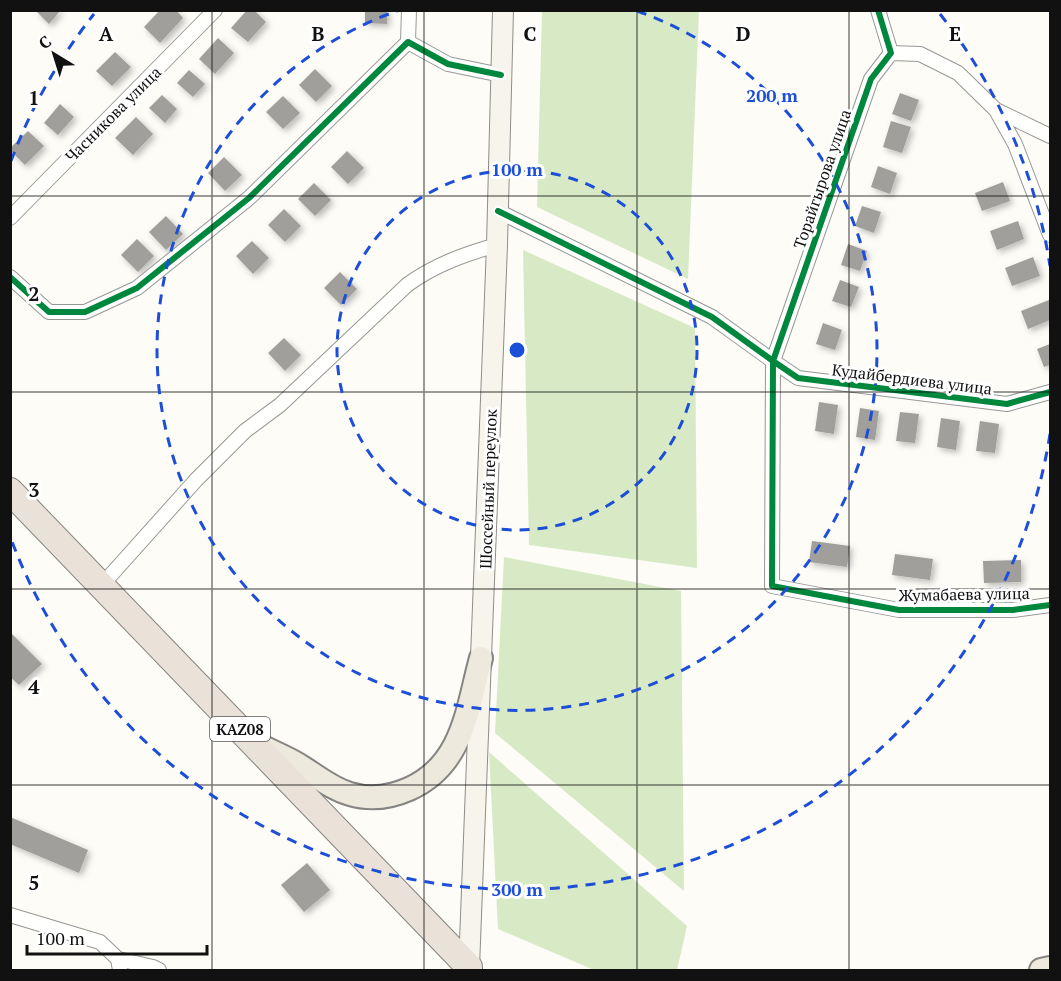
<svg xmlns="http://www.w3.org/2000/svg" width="1061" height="981" viewBox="0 0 1061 981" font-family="'PT Serif',serif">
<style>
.forest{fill:#d8eac5}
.building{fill:#a19f9c;filter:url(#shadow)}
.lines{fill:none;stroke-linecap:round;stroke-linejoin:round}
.street-casing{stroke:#979795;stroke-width:16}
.secondary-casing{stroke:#8e8d8b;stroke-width:22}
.primary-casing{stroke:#858482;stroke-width:26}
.highway-casing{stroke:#858482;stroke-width:28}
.street{stroke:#fffffe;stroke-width:14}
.secondary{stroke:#f6f4eb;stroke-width:20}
.primary{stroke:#ede9dc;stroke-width:22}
.highway{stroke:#eae1d8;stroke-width:26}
.cycleway-casing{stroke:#fff;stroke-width:10}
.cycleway{stroke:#00873e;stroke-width:6}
.grid{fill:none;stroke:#111;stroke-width:1.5;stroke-opacity:0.55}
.ring{fill:none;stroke:#1d4ed8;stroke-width:3;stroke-dasharray:10 8}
.labels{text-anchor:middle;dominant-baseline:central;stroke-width:6;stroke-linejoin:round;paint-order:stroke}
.shield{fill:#fff;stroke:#585858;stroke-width:1.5}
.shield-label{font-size:15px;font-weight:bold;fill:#111}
.street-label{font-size:16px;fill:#111;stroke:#fff}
.grid-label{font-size:20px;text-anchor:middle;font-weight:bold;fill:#111;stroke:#fff;stroke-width:6;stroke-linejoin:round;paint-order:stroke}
.centre{fill:#1d4ed8;stroke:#fff;stroke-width:3}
.ring-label{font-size:18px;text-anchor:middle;font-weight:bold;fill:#1d4ed8;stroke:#fff;stroke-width:6;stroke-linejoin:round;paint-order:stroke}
</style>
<defs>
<filter id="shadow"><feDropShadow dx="3" dy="3" stdDeviation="3" flood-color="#0004"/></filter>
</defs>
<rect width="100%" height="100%" fill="#fdfcf7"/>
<!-- forest -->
<path class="forest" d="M542,11H699L688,279L537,207Z
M523,250L695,328L697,568L529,545Z
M504,557L681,591L684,891L495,733Z
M489,752L687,926L677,970H594L498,929Z"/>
<!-- building -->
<path class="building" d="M35,10H61L49,24Z
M160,10H176L183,18L160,43L144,27Z
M247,10H254L266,22L248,42L231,28Z
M365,10H387V24L365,23Z
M218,38L234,53L215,74L199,59Z
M115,52L131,67L112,86L96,71Z
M315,69L332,86L316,102L299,85Z
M189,70L205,84L193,97L177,83Z
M900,93L919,100L911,121L892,114Z
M162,95L177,109L165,123L149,108Z
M283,96L300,113L283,129L266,112Z
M60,104L74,117L58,135L44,123Z
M136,117L153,134L133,155L115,138Z
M891,121L911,127L902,153L883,147Z
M28,131L44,146L25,165L10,150V148Z
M347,151L364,168L348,184L331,167Z
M224,157L242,175L225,191L208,173Z
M878,166L897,173L890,194L871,187Z
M1003,182L1010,201L982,211L975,193Z
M314,183L331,200L315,216L298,199Z
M862,206L881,212L874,233L855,226Z
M284,209L301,226L285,242L268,225Z
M166,216L183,234L166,250L149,232Z
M1018,221L1024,239L997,250L990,231Z
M137,239L154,256L138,272L121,255Z
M252,241L269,258L253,274L236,256Z
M848,244L867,251L860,271L841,265Z
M1033,257L1040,276L1012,286L1005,268Z
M340,272L357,289L341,305L324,288Z
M840,280L859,287L851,307L832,301Z
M1049,300L1050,305V320L1028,329L1021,311Z
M823,323L842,330L835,350L816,344Z
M284,338L301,355L285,371L268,353Z
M1050,344V365L1044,367L1037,349Z
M819,402L838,405L834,434L815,431Z
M860,408L879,411L875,440L856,437Z
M900,412L919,414L915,443L896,441Z
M941,418L960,421L956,450L937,447Z
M980,421L999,424L995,453L976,451Z
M812,541L850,546L847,567L809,562Z
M895,554L933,559L930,580L892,575Z
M1021,560V582L984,583L983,561Z
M10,632L42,664L19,685L10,677Z
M10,817L88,850L79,873L10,844Z
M307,863L330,890L304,912L281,885Z"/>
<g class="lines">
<!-- street casing -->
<g class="street-casing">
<path id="street" d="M878,10L891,53L871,79L773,361L772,586L899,610H1013L1050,605
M408,42L409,10
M891,53L920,54L958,73L996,110L1015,144L1050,235
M996,110L1050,136
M498,211L712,317L773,361L798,378L1007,404L1050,392
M10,218L215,10
M10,277L49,312H85L137,288L249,198L408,42L448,64L501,75
M101,586L196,480L245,431L280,405L407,285C434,265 465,254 497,245
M10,915L100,942L118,959L120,970
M118,959L153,967L159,970"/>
</g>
<!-- secondary casing -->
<g class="secondary-casing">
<path id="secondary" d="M469,967L497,245L503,10"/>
</g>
<!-- primary casing -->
<g class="primary-casing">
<path id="primary" d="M257,744C272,752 289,758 302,767C318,777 332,789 350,794C370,800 391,797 409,789C463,765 467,710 481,658
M1041,970L1050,968"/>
</g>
<!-- highway casing -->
<g class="highway-casing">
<path id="highway" d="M10,491L469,967V970"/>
</g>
<!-- street -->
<use href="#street" class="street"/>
<!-- secondary -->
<use href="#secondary" class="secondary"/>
<!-- primary -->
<use href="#primary" class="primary"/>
<!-- highway -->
<use href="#highway" class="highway"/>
<!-- cycleway casing -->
<g class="cycleway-casing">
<path id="cycleway" d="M878,10L891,53L871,79L773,361L772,586L899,610H1013L1050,605
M498,211L712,317L773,361L798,378L1007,404L1050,392
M10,277L49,312H85L137,288L249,198L408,42L448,64L501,75"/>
</g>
<!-- cycleway -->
<use href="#cycleway" class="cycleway"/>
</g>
<!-- grid -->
<path class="grid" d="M212,10V970M424,10V970M637,10V970M849,10V970M10,196H1050M10,392H1050M10,589H1050M10,785H1050"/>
<!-- distance rings -->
<g class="ring">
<circle cx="517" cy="350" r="180"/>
<path d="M637 11A360 360 0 1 1 397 11"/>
<path d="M1050 434A540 540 0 0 1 11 539M11 161A540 540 0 0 1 94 14M940 14A540 540 0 0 1 1050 266"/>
</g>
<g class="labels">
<!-- shield labels -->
<rect class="shield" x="210" y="717" width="60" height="24" rx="4.5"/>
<g class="shield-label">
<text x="240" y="729">KAZ08</text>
</g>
<!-- street labels -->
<g class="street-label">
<text transform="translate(113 114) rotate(-45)">Часникова улица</text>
<text transform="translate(822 179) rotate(-71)">Торайгырова улица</text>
<text transform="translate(912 379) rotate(7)">Кудайбердиева улица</text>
<text transform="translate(488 489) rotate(-88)">Шоссейный переулок</text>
<text transform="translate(964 594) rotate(-1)">Жумабаева улица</text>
</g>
</g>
<g class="grid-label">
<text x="106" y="41">A</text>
<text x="318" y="41">B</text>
<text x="530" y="41">C</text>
<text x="743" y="41">D</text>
<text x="955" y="41">E</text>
<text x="34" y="105">1</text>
<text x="34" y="301">2</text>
<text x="34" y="497">3</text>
<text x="34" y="694">4</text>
<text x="34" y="890">5</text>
</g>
<circle cx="517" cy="350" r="9" class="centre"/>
<g class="ring-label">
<text x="772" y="102">200 m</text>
<text x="517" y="176">100 m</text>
<text x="517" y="896">300 m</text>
</g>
<!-- border -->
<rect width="1061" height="981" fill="none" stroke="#111111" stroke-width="24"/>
<!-- north arrow -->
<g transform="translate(54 54) rotate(322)" stroke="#ffffff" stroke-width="4.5" paint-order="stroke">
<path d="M0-4.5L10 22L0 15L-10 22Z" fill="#111111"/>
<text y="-9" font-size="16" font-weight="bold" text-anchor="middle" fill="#111111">С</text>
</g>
<!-- scale -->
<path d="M27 945v9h180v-9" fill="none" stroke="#111111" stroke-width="3"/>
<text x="36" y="945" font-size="18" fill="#111111" stroke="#ffffff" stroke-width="4.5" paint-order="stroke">100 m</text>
</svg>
